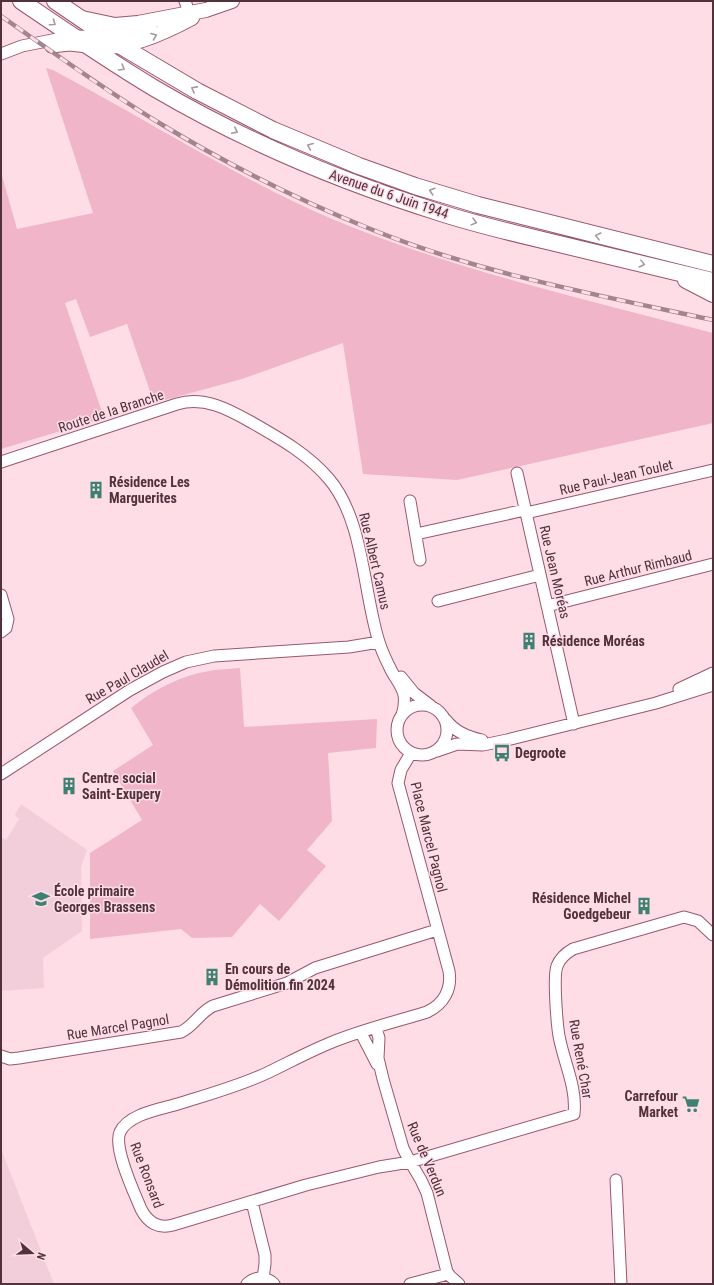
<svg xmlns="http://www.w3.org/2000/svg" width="714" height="1285" viewBox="0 0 714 1285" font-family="'Roboto Condensed',sans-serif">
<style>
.built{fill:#f1ced9}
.green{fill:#f0b5c9}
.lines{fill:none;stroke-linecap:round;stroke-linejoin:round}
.minor-casing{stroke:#9b5670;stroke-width:13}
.tertiary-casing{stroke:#9b5670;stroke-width:16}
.secondary-casing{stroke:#9b5670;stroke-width:18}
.minor{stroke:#fff;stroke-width:11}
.tertiary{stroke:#fff;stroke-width:14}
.secondary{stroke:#fff;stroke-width:16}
.rail-casing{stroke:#a4848f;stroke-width:4.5}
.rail{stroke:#fedde7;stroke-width:3;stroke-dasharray:9;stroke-linecap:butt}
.oneway{stroke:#a8989e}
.labels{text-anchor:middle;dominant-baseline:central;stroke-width:3;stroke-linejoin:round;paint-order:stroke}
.street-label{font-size:14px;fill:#50313c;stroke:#fedde7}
.poi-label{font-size:14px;font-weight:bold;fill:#50313c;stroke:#fedde7;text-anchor:start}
</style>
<rect width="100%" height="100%" fill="#fedde7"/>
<!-- built -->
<path class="built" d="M21,804L87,850L81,867L82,931L43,958L44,988L1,991V837L6,840L19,819L15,815Z
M1,1149L54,1284H1Z"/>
<!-- green -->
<path class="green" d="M46,68L53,70C88,89 123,108 157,128C214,160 271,193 332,219C454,270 585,299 713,333V423L457,480L363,474L343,343L242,379L154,403L127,324L90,337L76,299L65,303L104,418L1,449V172L17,229L93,213Z
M240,668L244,727L377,719L376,748L328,753L332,821L307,850L326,866L279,921L260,904L232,937L192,938L181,929L90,939V853L142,820L113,771L153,745L131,708C153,690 179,676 209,671C219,669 230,669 240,668Z"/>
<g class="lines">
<!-- minor casing -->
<g class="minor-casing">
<path id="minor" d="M185,1L191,18
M51,47L70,45L87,47
M1,54L22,46L57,39L76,36L107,37L151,26
M1,462L177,404C204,396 228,409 251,422C279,438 308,454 329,479C364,520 363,592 379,642C382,652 387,662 391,670C395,678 402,686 404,695C405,702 404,709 402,715
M517,473L574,724
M410,501L420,560
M526,513L713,470
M416,534L525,510
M1,595L8,619L6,628L1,632
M438,601L540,575
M547,606L713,564
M401,677L414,693L431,706
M679,689L713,673
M397 730a25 25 0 1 1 50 0a25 25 0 1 1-50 0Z
M446,720C455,732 467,737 482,740
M437,751L457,744L483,745L507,740L656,703L713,685
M411,753L401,770L398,783L449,971C452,989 444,1004 427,1012C395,1022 361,1030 330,1043C308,1052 288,1063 267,1073C239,1086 210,1094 181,1103C163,1109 129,1113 120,1132C113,1148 134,1192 141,1209C148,1223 159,1229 173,1225L306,1185L379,1167L410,1162L574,1114C577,1087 564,1063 559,1036C557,1024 553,977 557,966C560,958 566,953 573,949L684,917L698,921L713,935
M1,774L130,690L163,672L186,662L214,656L349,647L379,642
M376,1028L379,1038L378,1058L383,1079L403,1148L408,1158L421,1180L427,1193L447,1272L450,1276L459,1284
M361,1033L377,1064
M1,1056L10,1059L19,1058L181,1032C194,1026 200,1012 213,1006L287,983L315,968L437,930
M616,1180L621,1284
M252,1202L265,1255V1264L263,1278
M247,1284C255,1276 266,1276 274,1284
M410,1284L448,1274"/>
</g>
<!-- tertiary casing -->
<g class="tertiary-casing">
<path id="tertiary" d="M82,18L115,25L138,23L206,10L232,1
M89,47C126,50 160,35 192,18"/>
</g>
<!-- secondary casing -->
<g class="secondary-casing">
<path id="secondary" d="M21,1C65,31 109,61 154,88C244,141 342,182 441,213C478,225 517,234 555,243C607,256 660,268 713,281
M55,1L121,46L197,91L273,130L359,166L415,186L478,205L713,264
M686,280L713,294"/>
</g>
<!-- minor -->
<use href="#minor" class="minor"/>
<!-- tertiary -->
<use href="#tertiary" class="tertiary"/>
<!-- secondary -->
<use href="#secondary" class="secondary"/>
<!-- rail casing -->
<g class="rail-casing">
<path id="rail" d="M1,16C54,53 106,91 161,124C227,164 296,199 368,228C478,273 597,295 713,320"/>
</g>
<!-- rail -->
<use href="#rail" class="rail"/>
</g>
<!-- one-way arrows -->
<defs><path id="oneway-chevron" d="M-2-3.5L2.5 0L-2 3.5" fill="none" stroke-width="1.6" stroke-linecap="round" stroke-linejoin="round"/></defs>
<g class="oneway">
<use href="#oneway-chevron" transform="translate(53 23) rotate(35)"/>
<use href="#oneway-chevron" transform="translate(154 36) rotate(-21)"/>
<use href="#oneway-chevron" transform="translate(122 68) rotate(31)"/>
<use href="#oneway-chevron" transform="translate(194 89) rotate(-151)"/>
<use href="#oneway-chevron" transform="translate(235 131) rotate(27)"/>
<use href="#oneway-chevron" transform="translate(310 146) rotate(-157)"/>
<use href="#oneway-chevron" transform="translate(432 191) rotate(-162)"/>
<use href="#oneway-chevron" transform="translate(474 222) rotate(15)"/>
<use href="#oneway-chevron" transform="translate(598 236) rotate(-166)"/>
<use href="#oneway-chevron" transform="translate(642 264) rotate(14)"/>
</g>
<!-- icons -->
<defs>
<g id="building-bare" transform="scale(1.38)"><path d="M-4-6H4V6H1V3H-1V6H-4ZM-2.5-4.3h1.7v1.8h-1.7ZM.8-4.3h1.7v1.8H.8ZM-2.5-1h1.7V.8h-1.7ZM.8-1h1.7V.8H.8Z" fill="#3e8172" stroke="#fedde7" stroke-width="2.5" paint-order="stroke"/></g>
<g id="bus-bare" transform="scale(1.38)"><path d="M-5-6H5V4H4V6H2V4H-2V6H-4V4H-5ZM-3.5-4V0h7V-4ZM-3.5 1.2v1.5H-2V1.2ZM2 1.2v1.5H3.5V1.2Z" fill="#3e8172" stroke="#fedde7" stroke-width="2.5" paint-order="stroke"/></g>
<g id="school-bare" transform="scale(1.38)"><path d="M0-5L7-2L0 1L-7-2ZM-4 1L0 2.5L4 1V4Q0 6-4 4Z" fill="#3e8172" stroke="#fedde7" stroke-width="2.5" paint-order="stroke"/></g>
<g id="supermarket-bare" transform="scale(1.38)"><path d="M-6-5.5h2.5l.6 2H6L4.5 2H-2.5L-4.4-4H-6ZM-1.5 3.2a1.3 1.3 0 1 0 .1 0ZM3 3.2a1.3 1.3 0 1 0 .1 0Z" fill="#3e8172" stroke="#fedde7" stroke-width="2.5" paint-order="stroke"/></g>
</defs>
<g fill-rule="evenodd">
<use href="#building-bare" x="96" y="490"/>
<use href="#building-bare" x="529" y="641"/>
<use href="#bus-bare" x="502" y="753"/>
<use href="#building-bare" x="69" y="786"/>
<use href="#school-bare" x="41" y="899"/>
<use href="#building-bare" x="644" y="906"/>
<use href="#building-bare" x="212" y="977"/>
<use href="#supermarket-bare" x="691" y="1104"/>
</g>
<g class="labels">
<!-- street labels -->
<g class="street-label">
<text transform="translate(389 194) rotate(19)">Avenue du 6 Juin 1944</text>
<text transform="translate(111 411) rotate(-18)">Route de la Branche</text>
<text transform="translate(616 477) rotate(-13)">Rue Paul-Jean Toulet</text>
<text transform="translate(375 561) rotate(77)">Rue Albert Camus</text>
<text transform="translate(638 568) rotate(-14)">Rue Arthur Rimbaud</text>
<text transform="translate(555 572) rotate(77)">Rue Jean Moréas</text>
<text transform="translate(127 677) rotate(-30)">Rue Paul Claudel</text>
<text transform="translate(429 837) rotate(76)">Place Marcel Pagnol</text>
<text transform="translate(118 1027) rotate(-9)">Rue Marcel Pagnol</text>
<text transform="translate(581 1059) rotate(80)">Rue René Char</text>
<text transform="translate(427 1159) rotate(67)">Rue de Verdun</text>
<text transform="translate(147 1175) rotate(69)">Rue Ronsard</text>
</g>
<!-- poi labels -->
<g class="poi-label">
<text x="109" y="482">Résidence Les<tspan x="109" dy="16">Marguerites</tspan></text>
<text x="542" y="641">Résidence Moréas</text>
<text x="515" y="753">Degroote</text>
<text x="82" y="778">Centre social<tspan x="82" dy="16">Saint-Exupery</tspan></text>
<text x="54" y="891">École primaire<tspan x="54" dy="16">Georges Brassens</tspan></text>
<text x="631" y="898" text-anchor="end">Résidence Michel<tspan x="631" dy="16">Goedgebeur</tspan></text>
<text x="225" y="969">En cours de<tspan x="225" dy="16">Démolition fin 2024</tspan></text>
<text x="678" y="1096" text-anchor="end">Carrefour<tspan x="678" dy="16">Market</tspan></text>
</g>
</g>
<!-- border -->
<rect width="714" height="1285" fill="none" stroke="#50313c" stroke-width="4"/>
<!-- north arrow -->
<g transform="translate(32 1253) rotate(109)" stroke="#fedde7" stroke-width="3" paint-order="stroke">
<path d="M0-3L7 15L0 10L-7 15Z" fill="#50313c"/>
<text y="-6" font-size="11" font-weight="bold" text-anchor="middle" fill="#50313c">N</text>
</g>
</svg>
